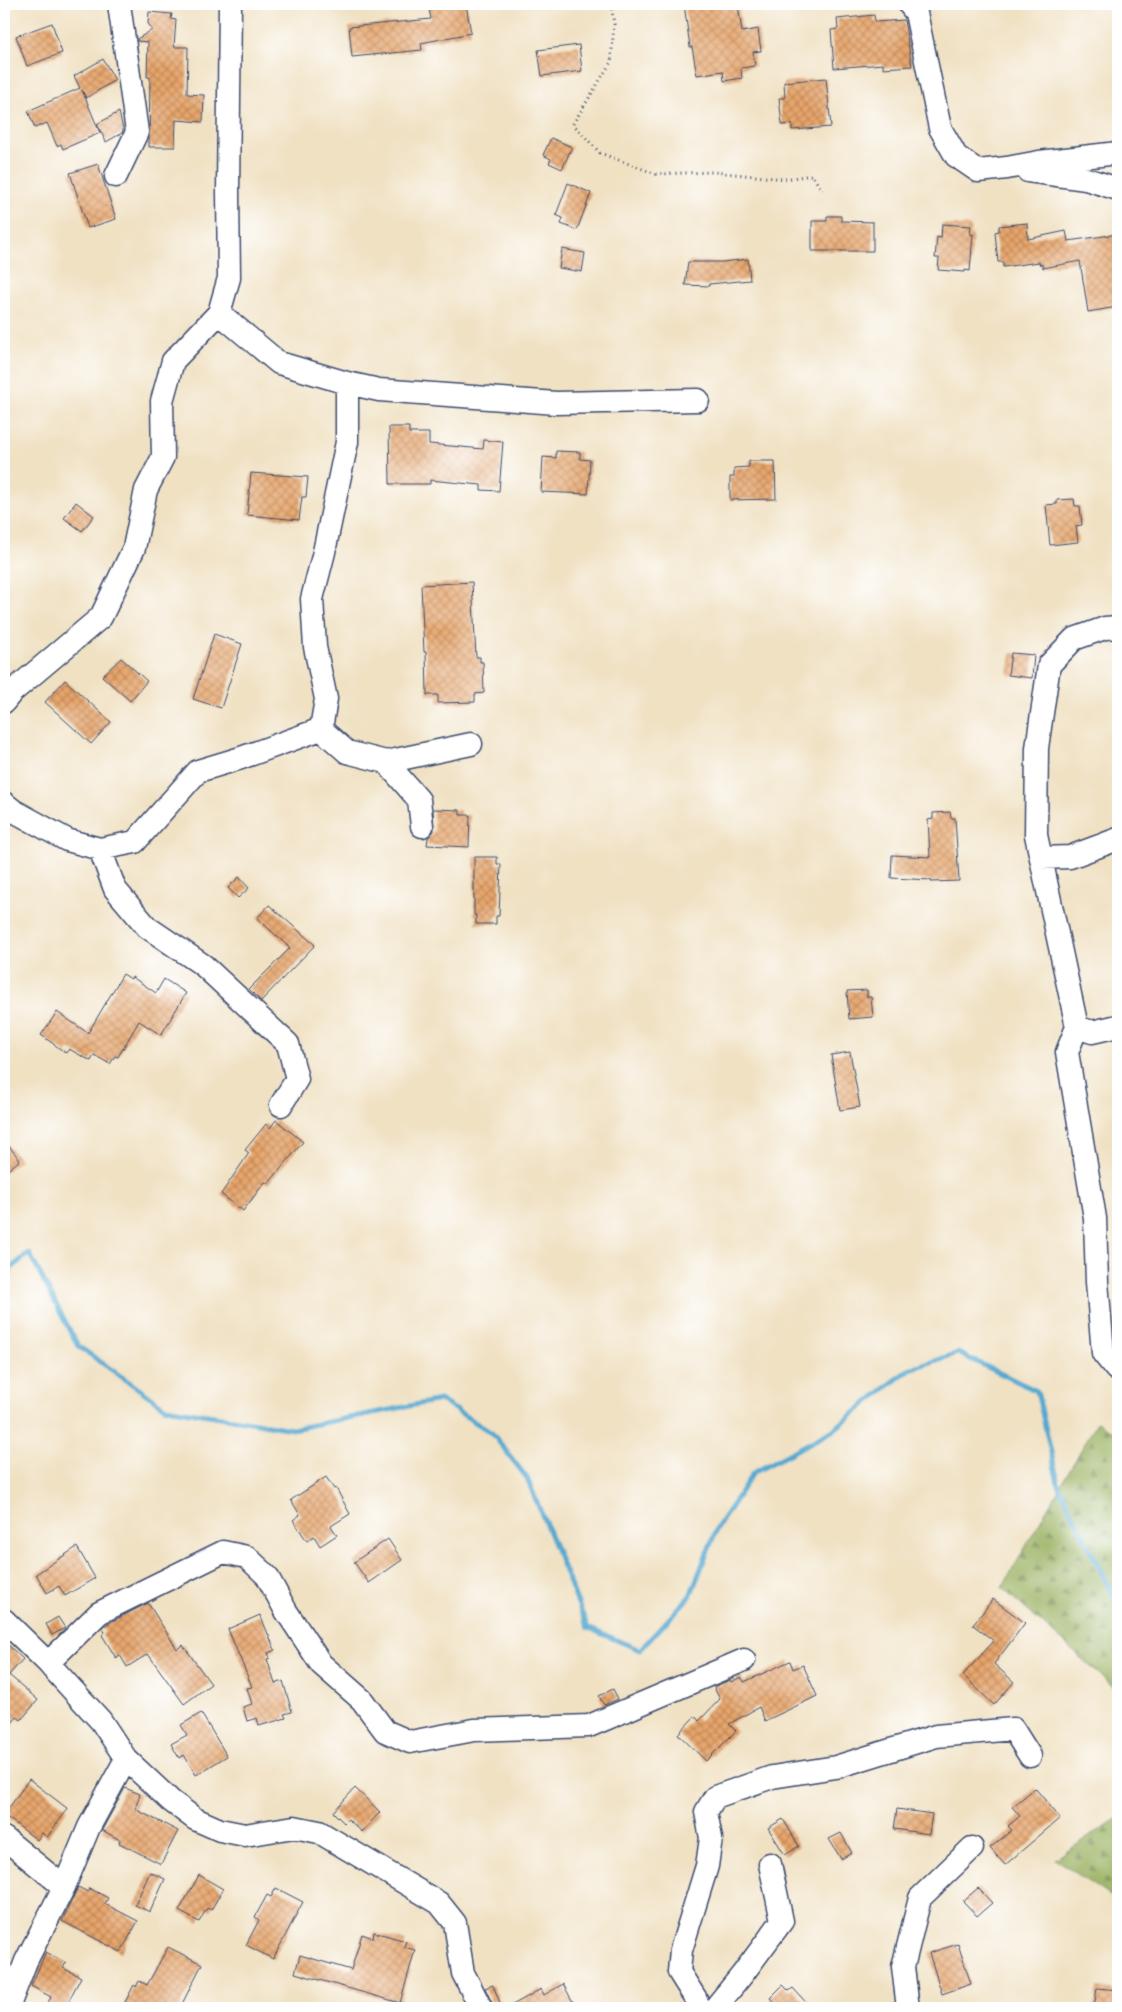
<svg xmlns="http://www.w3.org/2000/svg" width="1122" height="2012" viewBox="0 0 1122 2012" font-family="'Comic Neue',sans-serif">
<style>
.forest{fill:url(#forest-firs);stroke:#5b7161}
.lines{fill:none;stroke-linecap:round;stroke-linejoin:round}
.stream{stroke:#54a8d0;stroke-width:5}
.building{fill:url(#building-cross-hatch)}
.minor-casing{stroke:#3b4a6d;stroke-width:25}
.path{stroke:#3b4a6d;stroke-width:3;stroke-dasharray:1 4;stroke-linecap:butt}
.minor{stroke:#fff;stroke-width:22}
</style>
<defs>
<pattern id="forest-firs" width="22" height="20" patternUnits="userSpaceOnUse" patternTransform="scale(1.25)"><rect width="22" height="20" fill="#9bb364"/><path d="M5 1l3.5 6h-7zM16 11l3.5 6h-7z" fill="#7e9256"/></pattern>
<pattern id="building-cross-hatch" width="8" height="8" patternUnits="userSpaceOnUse" patternTransform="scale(1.25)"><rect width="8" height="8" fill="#e8a56a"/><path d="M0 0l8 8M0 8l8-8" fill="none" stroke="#bb875a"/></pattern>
</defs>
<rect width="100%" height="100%" fill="#fff"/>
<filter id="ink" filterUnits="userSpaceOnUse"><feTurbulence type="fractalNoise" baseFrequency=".02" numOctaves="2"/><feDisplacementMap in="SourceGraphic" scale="10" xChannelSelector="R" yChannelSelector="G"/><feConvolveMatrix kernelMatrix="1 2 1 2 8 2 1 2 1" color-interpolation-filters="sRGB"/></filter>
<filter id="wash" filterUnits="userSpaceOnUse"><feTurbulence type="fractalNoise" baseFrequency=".0096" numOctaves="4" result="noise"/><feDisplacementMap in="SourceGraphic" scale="20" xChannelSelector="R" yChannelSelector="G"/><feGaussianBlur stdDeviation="1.12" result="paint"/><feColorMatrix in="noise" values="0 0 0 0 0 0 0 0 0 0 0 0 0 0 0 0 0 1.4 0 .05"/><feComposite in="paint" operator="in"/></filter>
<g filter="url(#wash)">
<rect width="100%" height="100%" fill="#f0e1c3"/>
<!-- forest -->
<path class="forest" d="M1097,1422L1118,1435V1691L1002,1588Z
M1118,1818V1901L1055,1859Z"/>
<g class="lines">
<!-- stream -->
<path class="stream" d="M4,1274L29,1253L78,1346L166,1408L292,1429L440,1400L492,1433L527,1478L588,1628L640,1650L690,1596L717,1528L753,1473L832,1431L908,1370L958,1353L1037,1391L1059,1487L1108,1586L1118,1602"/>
</g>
<g id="blocks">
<!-- building -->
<path class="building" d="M428,4H466L471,33L421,43L422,50L352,57L349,27L431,19Z
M684,4H728V6L738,5L742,32L758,29L761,51L753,52L755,66L741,68L742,78L724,81L723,71L697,75L692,47H690Z
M149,12L172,14L171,19L176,20L174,47H188L187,94L204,95L203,122L176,120L175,147H149L150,77H147L148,42L137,41V39L152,30L148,23Z
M874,15L875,22L904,20L912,66L883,68V64L834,68L831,30L838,29L837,19Z
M52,23L62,53L27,66L16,36Z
M579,45L582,71L542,76L538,50Z
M103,59L115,80L86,98L82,90L100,133L63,149L61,144L57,146L47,123L35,128L28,111L80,88L74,76Z
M826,78L831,127L792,130V124L782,125L779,98H785L784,82Z
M119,112L123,130L122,133L106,142L97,124Z
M551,138L572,147L562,169L549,163L551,159L543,155Z
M98,164L116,219L88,228L70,173Z
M568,183L591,193L577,230L561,224L563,218L556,215Z
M827,216H841V221L873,222V251H812V221H827Z
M1027,223L1028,239L1066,231L1068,241L1118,234V269L1115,270L1118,293V297H1115L1117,307L1088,312L1080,261L1043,268L1042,264L1040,265L1039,262L1003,267V262H998L995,232L999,231V226Z
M942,224L971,226L970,235L973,234L970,271L965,270V272L938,270L939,258H935L937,237L941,238Z
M562,249L585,253L582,272L559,268Z
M748,259L750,280L709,284V286L685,285L688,262H722Z
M389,427H409V433H429V444L483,449L484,440L503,442L499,491L481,490V485L430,480V484H390Z
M556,451L580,452V459L590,460L588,494L541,492L543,457L556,458Z
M749,461H775L776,499L730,500V477H734V468L749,467Z
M251,473L308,477L306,497H302L299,520L247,515Z
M1074,499L1075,506H1080L1082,525L1076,526L1078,542L1050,545L1046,505L1057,504V500Z
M76,502L94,516L82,531L64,518Z
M472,582L476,657H480V662H483L484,693L475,694V702L438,703V695H427L426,652H424L421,585Z
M214,634L242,644L221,708L193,699Z
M1011,653L1034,655L1032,678L1008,675Z
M121,658L147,681L130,701L102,676Z
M65,680L111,722L91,744L45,702Z
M433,809L460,810V815H470L469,847L427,845L428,838L434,831Z
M950,812L951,818H955L959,881L931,882V880L891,878L892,855L930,857L928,820L933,819V813Z
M474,857H497V864H501L499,916H496V924H476V915H474Z
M239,877L249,888L238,898L228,888Z
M269,905L315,945L261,1001L249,989L290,948L257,918Z
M123,974L131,979L132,977L156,993L164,979L186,993L161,1035L139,1021L118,1057L115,1056L110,1064L94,1055L91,1061L69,1049L66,1053L41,1035L57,1012L88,1033Z
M867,990V997H871L873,1017L849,1019L847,991Z
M850,1052L860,1107L840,1110L831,1055Z
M276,1120L303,1142L268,1184L265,1182L243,1211L221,1194L249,1153L245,1150L266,1124L270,1128Z
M4,1140L20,1160L4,1173Z
M326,1477L334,1489L336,1488L350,1514L331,1526L337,1535L320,1546L314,1536L307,1541L293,1520L300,1515L291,1500Z
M388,1539L402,1560L369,1583L354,1562Z
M77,1547L95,1578L65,1596L59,1586L47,1593L36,1574Z
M993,1599L1025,1623L994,1664L1014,1682L994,1705L963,1675L994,1641L973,1625Z
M148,1603L177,1649L183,1645L211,1684L184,1704L148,1654L127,1667L120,1655L116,1658L102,1635L105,1632L102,1628L107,1624Z
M260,1615L275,1650L268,1653L270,1658L267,1659L275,1684L283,1681L292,1712L284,1714L286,1718L259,1726L257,1718L247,1721L243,1707L252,1704L247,1688L252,1687L228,1629Z
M58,1617L65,1628L52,1635L46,1624Z
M4,1641L23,1659L9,1675L38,1700L21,1720L17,1717L4,1733Z
M790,1661L793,1669L803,1665L817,1696L765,1721L759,1707L729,1724L736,1731L706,1761L678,1734L695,1716L699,1721L720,1699L714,1688L716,1686L730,1680L731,1682L741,1677L744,1682Z
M613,1689L618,1699L604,1705L599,1696Z
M201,1713L227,1756L196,1775L184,1755L179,1758L171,1744L187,1735L181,1725Z
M29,1779L68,1809L47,1837L42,1833L37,1840L4,1815Z
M125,1788L140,1794L135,1809L178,1831L161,1864L119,1843L120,1840L102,1830Z
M355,1788L380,1812L362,1832L348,1819L344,1823L333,1812Z
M1035,1788L1060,1818L1005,1865L990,1848L1012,1830L1008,1826L1020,1816L1012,1807Z
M897,1809L932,1814L929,1834L894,1829Z
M783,1819L799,1846L785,1855L768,1828Z
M841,1833L852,1853L841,1859L829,1839Z
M150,1872L165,1879L150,1912L135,1905Z
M199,1875L223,1889L211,1910L207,1908L199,1922L179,1911Z
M78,1887L88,1892L89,1888L108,1898L105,1904L138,1921L121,1952L62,1921Z
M276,1888L303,1902L273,1959L246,1945L259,1920L255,1917L267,1895L271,1897Z
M978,1888L992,1903L977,1916L963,1901Z
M374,1932L406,1941L404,1947L415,1950L400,2003L295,1973L300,1955L351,1970L362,1934L373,1938Z
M958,1944L971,1984L942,1994L929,1953Z
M168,1947L202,1964L180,2008H122L134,1985L136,1987L139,1981L147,1985Z
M46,1952L66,1963L63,1968L81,1977L65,2008H59L48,2003L51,1997L31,1986Z
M563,1984L574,2004L567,2008H507L541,1989L544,1995Z
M493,1985L502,2008H494L485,1988Z
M783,1985L789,1991L793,1988L811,2008H779L770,1998Z
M1097,1988L1118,1990V2008H1094Z"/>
</g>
</g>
<g filter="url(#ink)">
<use href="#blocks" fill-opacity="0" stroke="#3b4a6d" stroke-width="1"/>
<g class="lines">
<!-- minor casing -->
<g class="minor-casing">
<path id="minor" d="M909,4L916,13L940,128L956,156L978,171L1007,168L1039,162L1118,153
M1028,171L1086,179L1118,189
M116,176L137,132L119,4
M219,313L279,363L347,383L379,390L556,403L698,400
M347,383V442L324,552L312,599L315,647L326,699L321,729L347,752L386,762L471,744
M1118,627L1105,628L1074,639L1049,665L1037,748L1036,835L1077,1027L1092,1032L1118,1026
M4,702L12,692L101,617L134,548L146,490L163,457L162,401L173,361L219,313L229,278L228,192L230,4
M386,762L419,800L422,826
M4,803L14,811L67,840L100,849L135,842L198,771L241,758L321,729
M100,849L115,889L147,927L203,965L288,1044L297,1079L281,1105
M1041,858L1070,857L1118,839
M1077,1027L1067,1052L1095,1218L1097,1282L1103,1353L1116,1369
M4,1620L48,1663L101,1721L126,1759L89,1827L64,1887L26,1961L8,2008
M48,1663L99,1613L223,1552L247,1557L267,1576L286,1611L321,1664L362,1700L385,1731L410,1742L474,1730L589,1726L744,1660
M126,1759L171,1801L195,1819L220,1830L245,1835L294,1827L319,1832L439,1903L455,1923L463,1973L481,2008
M4,1838L64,1887
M697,2008L696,1999L679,1972L681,1950L707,1866L711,1838L706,1812L715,1797L772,1777L836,1767L936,1736L1013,1729L1030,1756
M715,2008L742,1975L782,1921L770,1864
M908,2008L903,1967L920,1898L972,1848"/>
</g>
<!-- path -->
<path class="path" d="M611,4L614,24L611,62L573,124L600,153L656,174L714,172L785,179L812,175L822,190"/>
<!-- minor -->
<use href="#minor" class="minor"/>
</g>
</g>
<!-- margin -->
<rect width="1122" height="2012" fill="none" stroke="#fff" stroke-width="20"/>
</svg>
